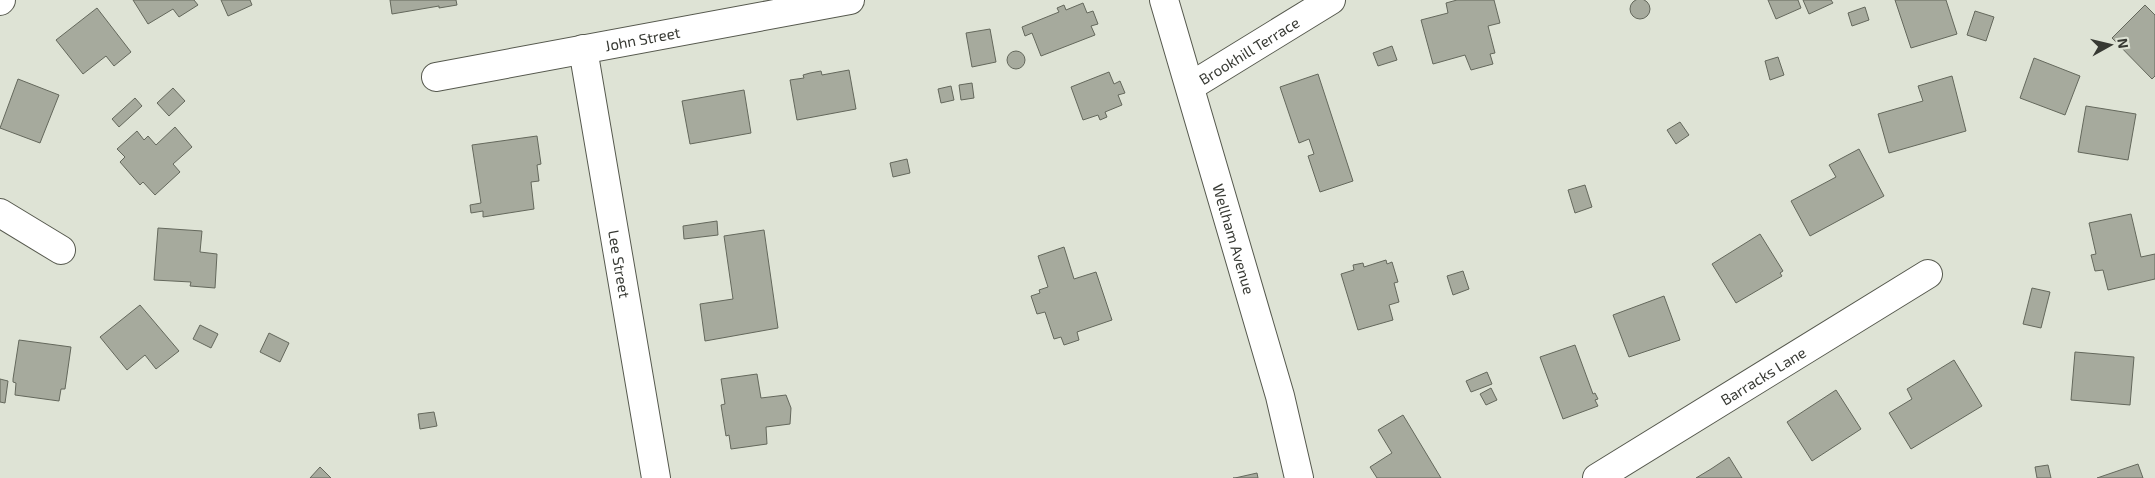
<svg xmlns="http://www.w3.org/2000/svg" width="2155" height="478" viewBox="0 0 2155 478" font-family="'Exo 2',sans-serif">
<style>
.building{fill:#a6aa9d;stroke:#64685c}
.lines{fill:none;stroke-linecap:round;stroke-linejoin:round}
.minor-casing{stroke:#56594e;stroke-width:30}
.minor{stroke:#fff;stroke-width:28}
.labels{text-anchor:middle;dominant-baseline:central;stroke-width:5;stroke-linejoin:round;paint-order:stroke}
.street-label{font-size:15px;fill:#373933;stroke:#dee3d5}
</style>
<rect width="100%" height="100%" fill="#dee3d5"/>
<!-- building -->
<path class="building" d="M1630 9a10 10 0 1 1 20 0a10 10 0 1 1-20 0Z
M133,0H194L198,5L179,17L173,9L148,24Z
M221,0H250L252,5L228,16Z
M390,0H456L457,5L439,8V6L392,14Z
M1457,0H1494L1500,23L1488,26L1495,53L1490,54L1493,64L1471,70L1465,55L1433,64L1421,20L1448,13L1446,3Z
M1768,0H1798L1801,8L1776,19Z
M1803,0H1831L1833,3L1809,14Z
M1895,0H1946L1957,34L1911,48Z
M1083,3L1087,13L1093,11L1098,24L1091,26L1095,35L1041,56L1032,33L1025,36L1022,27L1059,12L1057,8L1064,5L1066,10Z
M2145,5L2155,15V76L2152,79L2112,38Z
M1865,7L1869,20L1852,26L1848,13Z
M97,8L131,52L114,66L106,56L83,74L56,40Z
M1975,11L1994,17L1986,41L1967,35Z
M990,29L996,62L972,67L966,33Z
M1392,46L1397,60L1378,66L1373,53Z
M1007 60a9 9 0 1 1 18 0a9 9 0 1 1-18 0Z
M1778,57L1784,75L1770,80L1765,61Z
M2034,58L2080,76L2065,115L2020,98Z
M849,70L856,109L797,120L790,80L804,78L803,75L810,73L821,71L822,75Z
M1109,72L1114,84L1120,81L1125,93L1118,95L1122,105L1105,112L1107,117L1100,120L1098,115L1083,120L1071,87Z
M1318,74L1353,181L1320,192L1308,156L1314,154L1309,139L1299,143L1280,87Z
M1952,76L1966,131L1889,153L1878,114L1923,101L1918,86Z
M18,79L59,95L40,143L0,128Z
M972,83L974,98L961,100L959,85Z
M951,86L954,100L941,103L938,89Z
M173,88L185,101L169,116L157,103Z
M744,90L751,133L690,144L682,101Z
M135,98L142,106L119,127L112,119Z
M2086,106L2136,114L2128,160L2078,152Z
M1680,122L1689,135L1676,144L1667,130Z
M175,127L192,147L173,164L180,172L155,195L143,182L140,185L120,162L125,157L117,149L137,131L144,140L148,136L156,145Z
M537,136L541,164L537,165L539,181L531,182L534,209L483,217V211L471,213L470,205L481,203L472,145Z
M1859,149L1884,196L1810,236L1791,201L1836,177L1829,165Z
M907,159L910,173L893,177L890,163Z
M1585,185L1592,207L1575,213L1568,190Z
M2131,214L2141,257L2155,254V279L2108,290L2103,270L2095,271L2091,255L2096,254L2089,223Z
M717,221L718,235L684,239L683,226Z
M158,228L202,231L200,252L217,254L215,288L190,286L191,282L154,280Z
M764,230L778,328L705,341L700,304L733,299L724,236Z
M1760,234L1783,271L1780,273L1782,276L1736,303L1712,264Z
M1064,247L1074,279L1096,272L1112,320L1077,332L1079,340L1064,345L1061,337L1054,339L1045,312L1037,314L1031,296L1040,293L1039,290L1048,287L1038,256Z
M1386,260L1387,264L1392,262L1398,282L1394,283L1399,302L1389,305L1393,320L1358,330L1341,274L1354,270L1353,265L1363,263L1364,267Z
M1463,271L1469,289L1453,295L1447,276Z
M2032,288L2050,292L2041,328L2023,324Z
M1664,296L1680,340L1629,357L1613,315Z
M140,305L179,351L156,369L145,355L127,370L100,337Z
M200,325L218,334L211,348L193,339Z
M269,333L289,343L280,362L260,352Z
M19,340L71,347L65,389H61L59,401L15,395L16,383L13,382V379Z
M1575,345L1593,394L1595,393L1598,399L1595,400L1598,406L1563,419L1540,357Z
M2075,352L2134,357L2130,405L2071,400Z
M1954,360L1982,406L1911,449L1889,413L1912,399L1907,389Z
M1487,372L1492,384L1471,392L1466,381Z
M757,374L761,398L786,395L791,408L790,424L766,427L767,444L731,449L729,435L726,436L721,405L725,404L721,379Z
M0,379L8,381L5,403L0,402Z
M1491,388L1497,400L1486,405L1480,394Z
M1836,390L1861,429L1812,461L1787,422Z
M434,412L437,426L420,429L418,414Z
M1403,415L1441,478H1377L1370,467L1392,453L1378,430Z
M1729,457L1742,478H1696L1711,469Z
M2138,464L2143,478H2097L2135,465Z
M2048,465L2051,478H2037L2035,467Z
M320,467L331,478H310Z
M1257,473L1258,478H1233H1235Z"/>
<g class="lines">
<!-- minor casing -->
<g class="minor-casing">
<g id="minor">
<path id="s1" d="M1164,0L1280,396L1299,478"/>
<path d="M0,1L1,0"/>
<path id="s2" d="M583,49L656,478"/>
<path id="s3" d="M436,77L850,0"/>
<path id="s4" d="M1191,86L1331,0"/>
<path d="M0,213L61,250"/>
<path id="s5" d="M1597,478L1928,274"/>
</g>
</g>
<!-- minor -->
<use href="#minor" class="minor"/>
</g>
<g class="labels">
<!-- street labels -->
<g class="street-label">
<text stroke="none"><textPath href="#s3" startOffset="210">John Street</textPath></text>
<text stroke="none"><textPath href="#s4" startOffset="68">Brookhill Terrace</textPath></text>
<text stroke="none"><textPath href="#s1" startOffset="249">Wellham Avenue</textPath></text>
<text stroke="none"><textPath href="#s2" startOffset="218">Lee Street</textPath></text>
<text stroke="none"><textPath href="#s5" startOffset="195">Barracks Lane</textPath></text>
</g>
</g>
<!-- north arrow -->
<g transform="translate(2110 45) rotate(82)" stroke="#dee3d5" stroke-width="4" paint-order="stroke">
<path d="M0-4L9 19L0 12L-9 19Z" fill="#373933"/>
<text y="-8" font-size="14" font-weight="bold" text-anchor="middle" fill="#373933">N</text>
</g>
</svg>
